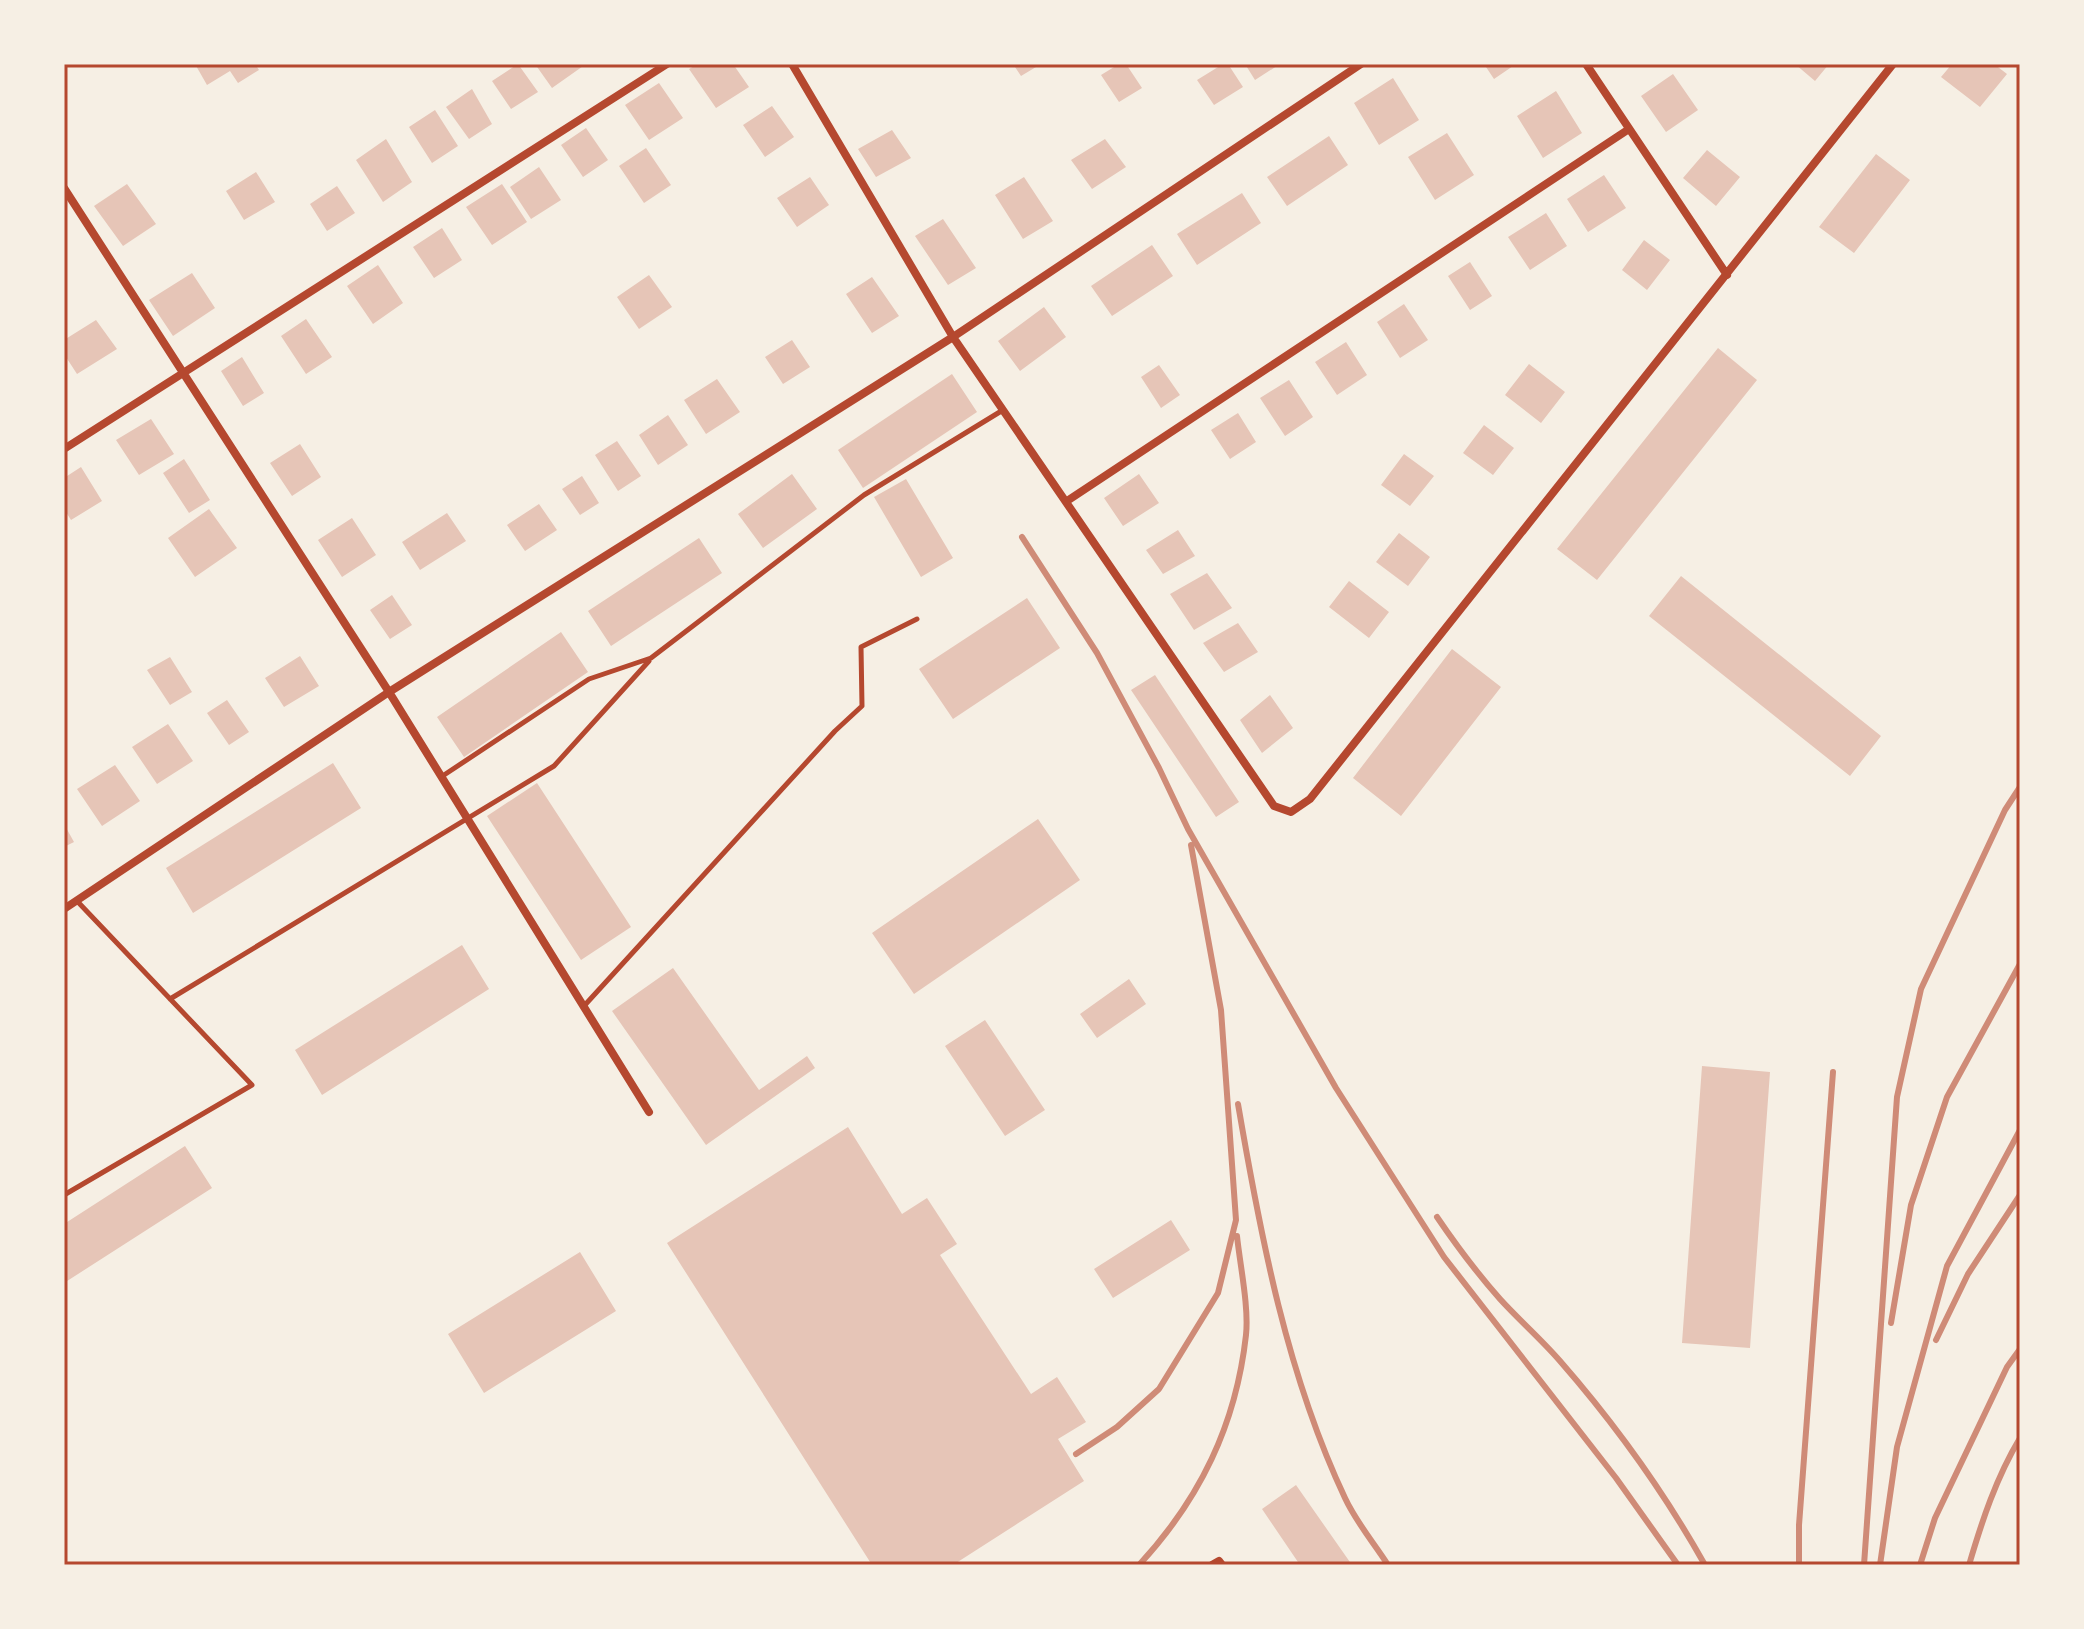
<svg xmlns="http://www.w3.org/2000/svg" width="2084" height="1629" viewBox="0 0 2084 1629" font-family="Montserrat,sans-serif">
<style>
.building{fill:#e6c5b7}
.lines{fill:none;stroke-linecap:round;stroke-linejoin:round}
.service{stroke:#b5482f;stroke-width:5}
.minor{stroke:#b5482f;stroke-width:8}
.rail{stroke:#cf8b77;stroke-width:6}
.neatline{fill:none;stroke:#b5482f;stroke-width:3}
</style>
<rect width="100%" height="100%" fill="#f6efe4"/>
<!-- building -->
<path class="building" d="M195,64H255L259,70L238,83L230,71L207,85Z
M518,64L538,92L511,109L492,81Z
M535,64H586L552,88Z
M698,64H733L749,87L716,108L689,69Z
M1013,64H1041L1021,76Z
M1119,64H1126L1142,88L1119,102L1101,75Z
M1223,64H1228L1243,87L1214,105L1197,80Z
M1245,64H1280L1255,80Z
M1484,64H1516L1494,79Z
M1795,64H1829L1815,81Z
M1952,64H1994L2007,74L1980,107L1941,77Z
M1673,74L1698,110L1666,132L1641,96Z
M1393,78L1419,120L1379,145L1354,103Z
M659,83L683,118L649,140L625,105Z
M472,89L492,124L469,139L446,107Z
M1556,91L1582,133L1543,158L1517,116Z
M772,106L794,137L765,157L743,125Z
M435,110L458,146L432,163L409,127Z
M586,128L608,160L583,177L561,145Z
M892,130L911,158L876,177L858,149Z
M1447,133L1474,175L1435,200L1408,157Z
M1329,136L1348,165L1287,206L1267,177Z
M386,139L412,182L383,202L356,160Z
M1105,139L1126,167L1092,189L1071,160Z
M646,148L671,185L644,203L619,166Z
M1707,150L1740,177L1716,206L1683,178Z
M1876,154L1910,180L1854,253L1819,227Z
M539,167L561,200L531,219L510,187Z
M256,172L275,202L244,220L226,191Z
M1604,175L1626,208L1588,232L1567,199Z
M810,177L829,205L797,227L777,198Z
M1024,177L1053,221L1023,239L995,195Z
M127,184L156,224L123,246L94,206Z
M502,184L527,222L492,245L466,207Z
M337,186L355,213L327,231L310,204Z
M1242,193L1261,223L1197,265L1177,234Z
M1546,213L1567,246L1530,270L1508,237Z
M943,219L976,268L948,285L915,236Z
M442,228L462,260L434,278L413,247Z
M1644,240L1670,260L1647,290L1622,270Z
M1152,245L1173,276L1112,316L1091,286Z
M1470,262L1492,296L1470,310L1448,276Z
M378,265L403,303L373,324L347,286Z
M192,273L215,308L173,336L149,300Z
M649,275L672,307L639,329L617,297Z
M872,277L899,316L872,333L846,294Z
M1404,304L1428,340L1400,358L1377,322Z
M1044,307L1066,337L1020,371L998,341Z
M306,319L332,357L306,374L281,336Z
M96,320L117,349L77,374L64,354V340Z
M792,340L810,367L783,384L765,357Z
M1346,342L1367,375L1337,395L1315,362Z
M1718,348L1757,380L1597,580L1557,549Z
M242,357L264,393L243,406L221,371Z
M1529,364L1565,392L1541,423L1505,395Z
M1159,365L1180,395L1161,408L1141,377Z
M952,374L977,412L863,488L838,450Z
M717,379L740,412L706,434L684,400Z
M1289,380L1313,417L1285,436L1260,398Z
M1238,413L1256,442L1230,459L1211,430Z
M668,415L688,445L658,465L639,435Z
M151,419L174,454L139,475L116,440Z
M1484,425L1514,448L1493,475L1463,453Z
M617,441L641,476L618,491L595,455Z
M300,444L321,477L292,496L270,463Z
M1404,454L1434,476L1410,506L1381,485Z
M184,459L210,500L189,513L163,473Z
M81,467L102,501L71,520L64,509V478Z
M792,474L817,509L763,548L738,514Z
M1139,474L1159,503L1123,526L1104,498Z
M582,476L599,503L580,515L562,489Z
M906,479L953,558L921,577L874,497Z
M539,504L557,530L525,551L507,525Z
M209,509L237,548L195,577L168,538Z
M447,513L466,541L420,570L402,542Z
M352,518L376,555L342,577L318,540Z
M1178,530L1195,556L1163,574L1146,550Z
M1399,533L1430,557L1408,586L1376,562Z
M699,538L722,573L611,646L588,611Z
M1207,573L1232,608L1194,630L1170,594Z
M1681,576L1881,736L1850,776L1649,616Z
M1349,581L1389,612L1369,638L1329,607Z
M392,595L412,625L390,639L370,610Z
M1027,598L1060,648L953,719L919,669Z
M1238,623L1258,652L1224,672L1203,643Z
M561,632L588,672L464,757L437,717Z
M1452,649L1501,687L1401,816L1353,778Z
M300,656L319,686L284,707L265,678Z
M170,657L192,692L170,705L147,670Z
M1155,675L1239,802L1216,817L1131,690Z
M1270,695L1293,728L1262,753L1240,720Z
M227,700L249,732L229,745L207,713Z
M168,724L193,761L157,784L132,747Z
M333,763L361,808L193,913L166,868Z
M115,765L140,801L102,826L77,789Z
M537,783L631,927L581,960L487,816Z
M1038,819L1080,880L914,994L872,933Z
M64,824L74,842L64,847Z
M462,945L489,989L322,1095L295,1050Z
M673,968L759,1090L807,1056L815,1068L706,1145L612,1011Z
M1129,979L1146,1004L1097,1038L1080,1014Z
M985,1020L1045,1110L1005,1136L945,1046Z
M1702,1066L1770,1072L1750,1348L1682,1343Z
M848,1127L902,1214L927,1198L957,1244L940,1255L1031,1394L1057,1377L1086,1422L1058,1439L1084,1481L953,1565H872L667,1243Z
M185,1146L212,1188L64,1283V1224Z
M1171,1220L1190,1250L1113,1298L1094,1269Z
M580,1252L616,1311L484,1393L448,1334Z
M1296,1485L1352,1565H1300L1262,1509Z"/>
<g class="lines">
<!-- service -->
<path class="service" d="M441,777L589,679L651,658L864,495L1003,410
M170,999L554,766L649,661
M584,1006L835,731L862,706L861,647L917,619
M64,1195L252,1085L77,901"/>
<!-- minor -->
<path class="minor" d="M792,64L953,337L1274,806L1291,812L1310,799L1893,64
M1586,64L1727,275
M64,188L389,692L649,1112
M64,449L667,64
M1067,501L1629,129
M64,909L389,692L953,337L1361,64
M1212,1565L1219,1561L1222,1565"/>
<!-- rail -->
<path class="rail" d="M1022,537L1097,653L1159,768L1188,829L1336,1088L1444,1257L1616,1478L1678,1565
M1238,1104C1261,1238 1287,1375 1345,1498C1356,1522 1374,1543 1388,1565
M1437,1217C1456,1245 1477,1273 1500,1299C1519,1320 1541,1339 1560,1361C1615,1424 1664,1492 1705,1565
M1891,1323L1911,1205L1947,1097L2020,964
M1936,1340L1968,1274L2020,1195
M1076,1454L1117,1427L1159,1389L1218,1293L1236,1220L1221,1010L1191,845
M1139,1565C1200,1499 1236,1425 1246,1335C1249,1307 1240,1265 1237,1236
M1799,1565V1525L1833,1072
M1864,1565L1897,1097L1921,989L2005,810L2020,787
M1880,1565L1897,1447L1947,1266L2020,1130
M1920,1565L1935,1518L2007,1367L2020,1349
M1969,1565C1982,1521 1996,1478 2020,1438"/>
</g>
<!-- border -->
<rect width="2084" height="1629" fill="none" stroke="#f6efe4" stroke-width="132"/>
<rect x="66" y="66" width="1952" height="1497" class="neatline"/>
</svg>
